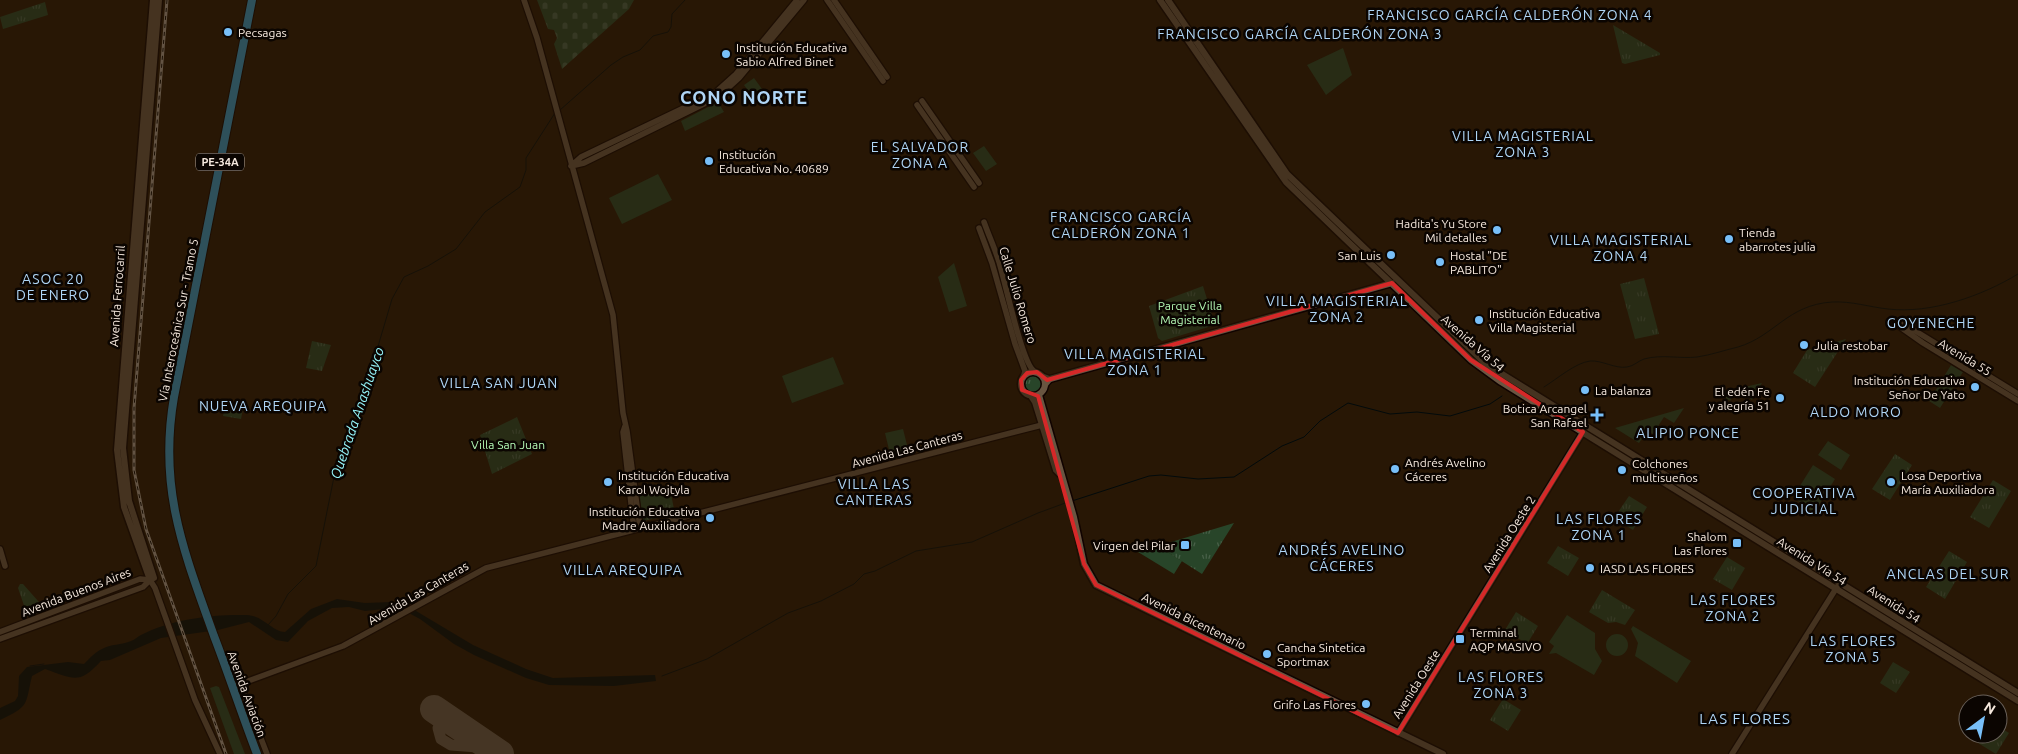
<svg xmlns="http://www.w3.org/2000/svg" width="2018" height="754" viewBox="0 0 2018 754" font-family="Ubuntu,sans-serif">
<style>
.green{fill:#284529}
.cemetery{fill:url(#cemetery-stones)}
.park{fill:url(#park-tufts)}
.water{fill:#020a0b}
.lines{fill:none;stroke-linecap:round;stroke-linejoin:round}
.stream{stroke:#020a0b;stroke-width:1}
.taxiway{stroke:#695a4a;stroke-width:11}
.runway{stroke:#695a4a;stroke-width:28}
.tertiary-casing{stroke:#100300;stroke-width:8}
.secondary-casing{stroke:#100300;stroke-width:9}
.trunk-casing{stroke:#100300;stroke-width:10}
.tertiary{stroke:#695541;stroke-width:5.5}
.secondary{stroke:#695541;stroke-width:6}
.trunk{stroke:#3596c0;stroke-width:8}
.rail-casing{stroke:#aa9c8e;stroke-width:3}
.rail{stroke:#0b0501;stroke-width:1;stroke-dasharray:4;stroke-linecap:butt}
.marked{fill:none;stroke:#d62828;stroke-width:4;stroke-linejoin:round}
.poi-dot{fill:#78bff8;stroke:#0b0501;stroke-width:2}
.labels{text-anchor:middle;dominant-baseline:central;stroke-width:5;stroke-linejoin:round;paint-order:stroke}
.shield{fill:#0b0501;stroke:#b0a59c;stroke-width:1}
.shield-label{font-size:11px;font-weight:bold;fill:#f6e9de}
.poi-label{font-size:12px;fill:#f6e9de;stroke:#0b0501;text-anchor:start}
.street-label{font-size:12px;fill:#f6e9de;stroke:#0b0501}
.park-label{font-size:12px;fill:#b4f9b5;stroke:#0b0501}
.neighbourhood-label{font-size:14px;letter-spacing:1px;fill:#afd5f5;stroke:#0b0501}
.water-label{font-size:14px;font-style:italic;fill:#97f7fc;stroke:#0b0501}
.quarter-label{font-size:15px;letter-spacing:1px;fill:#afd5f5;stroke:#0b0501}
.district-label{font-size:18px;font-weight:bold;letter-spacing:1px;fill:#afd5f5;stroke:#0b0501}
</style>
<defs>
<pattern id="cemetery-stones" width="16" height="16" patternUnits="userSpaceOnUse" patternTransform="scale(1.25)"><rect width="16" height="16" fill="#284529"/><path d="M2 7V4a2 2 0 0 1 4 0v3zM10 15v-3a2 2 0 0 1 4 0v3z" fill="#486048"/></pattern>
<pattern id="park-tufts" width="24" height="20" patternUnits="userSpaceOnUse" patternTransform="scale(1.25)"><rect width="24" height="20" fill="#284529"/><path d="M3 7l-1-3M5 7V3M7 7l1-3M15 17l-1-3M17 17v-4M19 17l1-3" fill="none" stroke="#486048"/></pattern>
</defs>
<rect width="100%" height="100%" fill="#281705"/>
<!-- green -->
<path class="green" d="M1343,48L1352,75L1326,95L1307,65Z
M754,78L767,96L757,103L744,85Z
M718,102L724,112L685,131L681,121Z
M984,146L997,164L986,171L973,153Z
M658,174L672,200L622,224L609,198Z
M954,263L967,306L949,312L938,277Z
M833,357L844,384L792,403L782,376Z
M1951,365L1963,372L1940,408L1929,401Z
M1762,383L1752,400L1737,390L1730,401L1718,393Z
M1684,408L1674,423L1664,417L1653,434L1647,431L1639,443L1615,428Z
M903,429L909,453L891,458L885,433Z
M1828,441L1850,455L1841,470L1818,455Z
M1813,465L1835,479L1814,513L1793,497Z
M1158,546L1182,561L1174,574L1138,552Z
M1567,615L1595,633V649L1602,661L1594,675L1556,653L1549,654L1554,646L1549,642Z
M1633,626L1691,661L1677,683L1635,656L1638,643L1631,629Z
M1606 645a11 11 0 1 1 22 0a11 11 0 1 1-22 0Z
M216,686L219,687L245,754H234L210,688Z"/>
<!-- cemetery -->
<path class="cemetery" d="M537,0H634L629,9L562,69L554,44L557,38L554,30L548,29Z"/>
<!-- park -->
<path class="park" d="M45,2L48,15L3,29L0,17Z
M1613,25L1660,53V55L1625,64L1622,63Z
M1644,278L1659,334L1635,339L1620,284Z
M1203,286L1215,325L1162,341L1158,338L1149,306Z
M1846,339L1815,387L1793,373L1807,350Z
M312,341L331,345L322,371L306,368Z
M1023 384a10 10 0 1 1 20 0a10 10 0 1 1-20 0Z
M226,401L244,404L241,419L223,416Z
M517,417L532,454L492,474L480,435Z
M1895,454L1912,465L1890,500L1872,489Z
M1993,480L2011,491L1989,528L1970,517Z
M670,489L675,514L643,521L639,496Z
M1629,496L1647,507L1633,530L1614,518Z
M1234,523L1202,574L1158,546Z
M1558,546L1579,558L1568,576L1547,563Z
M1949,551L1967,562L1945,599L1926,587Z
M1727,557L1745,568L1732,590L1713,579Z
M20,584H23L46,610L28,617L18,588Z
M1602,590L1635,610L1625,625L1616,622L1608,623L1589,612Z
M1516,612L1538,626L1527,644L1505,630Z
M1893,662L1910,672L1896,693L1880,683Z
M1503,699L1521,710L1508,731L1490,720Z
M1998,726L2009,733L1996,754L1978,743L1983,734H1998Z"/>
<!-- water -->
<path class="water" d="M337,599L365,603L391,602L406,605L473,645L526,669L553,678L655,675L656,681L614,686L549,685L526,678L474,655L454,644L420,619L403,610L393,608L365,611L349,607L332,608L308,621L288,642L276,640L249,622L218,630L161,638L110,660L101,661C79,685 74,679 45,669L32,676C25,705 30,706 0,720V708L15,701L18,696L19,676L27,667L68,662L84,664C89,659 95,652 102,649C110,644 122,645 131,641C135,640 138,636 141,635C171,619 214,614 247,615C264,616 272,632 285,632L311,609Z"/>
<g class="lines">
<!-- stream -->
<path class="stream" d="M560,110L611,65L623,57L640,50L653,36L668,32L671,27L672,14L685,0
M1544,387C1557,379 1575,363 1590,361C1602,360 1615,369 1627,367C1634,366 1638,361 1644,359C1662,354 1680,359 1697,357C1711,355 1725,350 1738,347C1775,336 1787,305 1832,302C1852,301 1869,307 1888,309C1931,314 1982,296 2018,274
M1072,501L1149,476L1161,475L1198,479L1234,477L1282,446L1304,437L1320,421L1348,403L1390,414L1417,412L1450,416L1490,404L1502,396
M268,625L276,616L288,594L316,566L335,472L355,424L392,299L404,277L428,266L456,249L485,212L520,187L526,170V158L555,113
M30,666L44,664
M662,676L707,659L788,613L821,601L854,584L864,574L875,571L916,551L972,542L1038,513L1068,502"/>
<!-- taxiway -->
<path class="taxiway" d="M475,737C466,728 461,713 446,717L438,728L441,739L451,745L491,748"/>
<!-- runway -->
<path class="runway" d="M434,709L500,754"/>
<!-- tertiary casing -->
<g class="tertiary-casing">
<path id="tertiary" d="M524,0L537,38L613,315L623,413L627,431L640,528
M827,0L883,81
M834,0L887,77
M922,101L979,183
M917,105L974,187
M571,166L584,163L718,97L739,78L804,0
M571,166L581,157L715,93L736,74L797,0
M984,222C989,236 995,249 999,262C1005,281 1022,363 1034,371
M979,228L992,263L1015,344L1025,371L1024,375
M1896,324L1923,343L2018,401
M1896,324H1904L2018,394
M1042,376L1050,379L1045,385
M625,426L623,432L634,530
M0,549L5,566
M150,580L155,588L195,700L220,754
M0,632L140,579L150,580
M0,639L143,587L150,580
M240,684L267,754
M232,687L343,646L486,568L1046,424
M1398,733L1583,432
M1732,754L1837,587"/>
</g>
<!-- secondary casing -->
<g class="secondary-casing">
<path id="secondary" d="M1160,0L1286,182L1471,360L1501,382L2018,701
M1168,0L1287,174L1486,364L2018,693
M1021 384a12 12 0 1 1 24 0a12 12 0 1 1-24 0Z
M1050,379L1392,283
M1039,395L1074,517L1084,564L1096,585L1443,754
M1031,396L1035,402L1056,470L1061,475
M154,578L129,501L123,448L159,0
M150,580L124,507L117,450L153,0"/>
</g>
<!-- trunk casing -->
<g class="trunk-casing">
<path id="trunk" d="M252,0L174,397C158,489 184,552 214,636C229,675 242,715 257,754"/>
</g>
<!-- tertiary -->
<use href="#tertiary" class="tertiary"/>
<!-- secondary -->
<use href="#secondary" class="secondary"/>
<!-- trunk -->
<use href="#trunk" class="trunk"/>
<!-- rail casing -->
<g class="rail-casing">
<path id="rail" d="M167,0L134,408V470L146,529L226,754"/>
</g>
<!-- rail -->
<use href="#rail" class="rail"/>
</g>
<!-- marked area -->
<path d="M0 0H2018V754H0ZM1392,283L1471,360L1583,432L1398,733L1096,585L1084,564L1038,396L1022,390L1021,380L1027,373L1037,372L1047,380Z" fill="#281705" fill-opacity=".55" fill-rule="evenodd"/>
<path class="marked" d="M1392,283L1471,360L1583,432L1398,733L1096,585L1084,564L1038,396L1022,390L1021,380L1027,373L1037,372L1047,380Z"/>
<!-- markers -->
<g class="poi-dot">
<circle cx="228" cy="32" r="5"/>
<circle cx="726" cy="54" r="5"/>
<circle cx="709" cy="161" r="5"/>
<circle cx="1497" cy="230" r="5"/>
<circle cx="1729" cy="239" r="5"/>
<circle cx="1391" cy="255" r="5"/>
<circle cx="1440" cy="262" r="5"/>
<circle cx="1479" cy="320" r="5"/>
<circle cx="1804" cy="345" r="5"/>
<circle cx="1975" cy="387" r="5"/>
<circle cx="1585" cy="390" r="5"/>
<circle cx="1780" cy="398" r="5"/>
<path d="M1594.5 407.5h5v5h5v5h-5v5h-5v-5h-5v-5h5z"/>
<circle cx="1395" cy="469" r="5"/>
<circle cx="1622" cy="470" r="5"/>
<circle cx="608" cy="482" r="5"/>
<circle cx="1891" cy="482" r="5"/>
<circle cx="710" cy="518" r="5"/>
<rect x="1732" y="538" width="10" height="10" rx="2.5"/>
<rect x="1180" y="540" width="10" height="10" rx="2.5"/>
<circle cx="1590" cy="568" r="5"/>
<rect x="1455" y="634" width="10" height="10" rx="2.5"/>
<circle cx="1267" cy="654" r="5"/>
<circle cx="1366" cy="704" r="5"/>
</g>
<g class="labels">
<!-- shield labels -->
<rect class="shield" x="196" y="153.5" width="48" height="17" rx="4"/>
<g class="shield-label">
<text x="220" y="162">PE-34A</text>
</g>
<!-- poi labels -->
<g class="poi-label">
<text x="238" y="32">Pecsagas</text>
<text x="736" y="47">Institución Educativa<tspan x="736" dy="14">Sabio Alfred Binet</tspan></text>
<text x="719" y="154">Institución<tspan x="719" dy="14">Educativa No. 40689</tspan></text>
<text x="1487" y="223" text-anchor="end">Hadita's Yu Store<tspan x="1487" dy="14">Mil detalles</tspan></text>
<text x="1739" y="232">Tienda<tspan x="1739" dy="14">abarrotes julia</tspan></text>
<text x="1381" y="255" text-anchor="end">San Luis</text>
<text x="1450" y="255">Hostal "DE<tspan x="1450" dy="14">PABLITO"</tspan></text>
<text x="1489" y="313">Institución Educativa<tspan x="1489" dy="14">Villa Magisterial</tspan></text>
<text x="1814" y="345">Julia restobar</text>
<text x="1965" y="380" text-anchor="end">Institución Educativa<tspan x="1965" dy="14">Señor De Yato</tspan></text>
<text x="1595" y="390">La balanza</text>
<text x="1770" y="391" text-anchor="end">El edén Fe<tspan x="1770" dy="14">y alegría 51</tspan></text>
<text x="1587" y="408" text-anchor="end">Botica Arcangel<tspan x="1587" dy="14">San Rafael</tspan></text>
<text x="1405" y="462">Andrés Avelino<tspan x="1405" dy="14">Cáceres</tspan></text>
<text x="1632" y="463">Colchones<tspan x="1632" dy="14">multisueños</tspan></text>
<text x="618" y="475">Institución Educativa<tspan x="618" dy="14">Karol Wojtyla</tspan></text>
<text x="1901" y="475">Losa Deportiva<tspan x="1901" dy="14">María Auxiliadora</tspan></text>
<text x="700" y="511" text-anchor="end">Institución Educativa<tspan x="700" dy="14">Madre Auxiliadora</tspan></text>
<text x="1727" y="536" text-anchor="end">Shalom<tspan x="1727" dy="14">Las Flores</tspan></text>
<text x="1175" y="545" text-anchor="end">Virgen del Pilar</text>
<text x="1600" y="568">IASD LAS FLORES</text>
<text x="1470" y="632">Terminal<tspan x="1470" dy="14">AQP MASIVO</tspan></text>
<text x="1277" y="647">Cancha Sintetica<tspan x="1277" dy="14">Sportmax</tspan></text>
<text x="1356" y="704" text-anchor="end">Grifo Las Flores</text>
</g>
<!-- street labels -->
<g class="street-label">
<text transform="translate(1018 295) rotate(73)">Calle Julio Romero</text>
<text transform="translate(117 296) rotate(-86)">Avenida Ferrocarril</text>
<text transform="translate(178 320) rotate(-79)">Vía Interoceánica Sur - Tramo 5</text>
<text transform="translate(1473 343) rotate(41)">Avenida Vía 54</text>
<text transform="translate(1965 357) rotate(31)">Avenida 55</text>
<text transform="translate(907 449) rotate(-15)">Avenida Las Canteras</text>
<text transform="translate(1509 534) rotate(-58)">Avenida Oeste 2</text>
<text transform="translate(1812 561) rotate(32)">Avenida Vía 54</text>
<text transform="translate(76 592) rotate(-21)">Avenida Buenos Aires</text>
<text transform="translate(418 593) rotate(-30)">Avenida Las Canteras</text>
<text transform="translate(1894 604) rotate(32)">Avenida 54</text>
<text transform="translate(1194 621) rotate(26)">Avenida Bicentenario</text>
<text transform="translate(1416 684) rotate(-58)">Avenida Oeste</text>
<text transform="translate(247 694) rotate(70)">Avenida Aviación</text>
</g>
<!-- park labels -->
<g class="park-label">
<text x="1190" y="305">Parque Villa<tspan x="1190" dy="14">Magisterial</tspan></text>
<text x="508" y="444">Villa San Juan</text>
</g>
<!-- neighbourhood labels -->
<g class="neighbourhood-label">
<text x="1510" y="15">FRANCISCO GARCÍA CALDERÓN ZONA 4</text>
<text x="1300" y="34">FRANCISCO GARCÍA CALDERÓN ZONA 3</text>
<text x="1523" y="136">VILLA MAGISTERIAL<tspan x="1523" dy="16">ZONA 3</tspan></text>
<text x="920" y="147">EL SALVADOR<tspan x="920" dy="16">ZONA A</tspan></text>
<text x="1121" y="217">FRANCISCO GARCÍA<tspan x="1121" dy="16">CALDERÓN ZONA 1</tspan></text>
<text x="1621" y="240">VILLA MAGISTERIAL<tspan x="1621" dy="16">ZONA 4</tspan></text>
<text x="53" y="279">ASOC 20<tspan x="53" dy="16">DE ENERO</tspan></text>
<text x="1337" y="301">VILLA MAGISTERIAL<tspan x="1337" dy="16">ZONA 2</tspan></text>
<text x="1931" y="323">GOYENECHE</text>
<text x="1135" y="354">VILLA MAGISTERIAL<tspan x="1135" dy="16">ZONA 1</tspan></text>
<text x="499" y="383">VILLA SAN JUAN</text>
<text x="263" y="406">NUEVA AREQUIPA</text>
<text x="1856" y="412">ALDO MORO</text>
<text x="1688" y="433">ALIPIO PONCE</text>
<text x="874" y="484">VILLA LAS<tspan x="874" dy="16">CANTERAS</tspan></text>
<text x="1804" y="493">COOPERATIVA<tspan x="1804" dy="16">JUDICIAL</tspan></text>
<text x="1599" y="519">LAS FLORES<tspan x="1599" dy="16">ZONA 1</tspan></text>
<text x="1342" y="550">ANDRÉS AVELINO<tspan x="1342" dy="16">CÁCERES</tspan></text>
<text x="623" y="570">VILLA AREQUIPA</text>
<text x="1948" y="574">ANCLAS DEL SUR</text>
<text x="1733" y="600">LAS FLORES<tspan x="1733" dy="16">ZONA 2</tspan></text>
<text x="1853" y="641">LAS FLORES<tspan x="1853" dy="16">ZONA 5</tspan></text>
<text x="1501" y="677">LAS FLORES<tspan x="1501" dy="16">ZONA 3</tspan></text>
</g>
<!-- water labels -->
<g class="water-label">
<text transform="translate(357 413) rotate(-71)">Quebrada Anashuayco</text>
</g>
<!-- quarter labels -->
<g class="quarter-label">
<text x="1745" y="718">LAS FLORES</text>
</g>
<!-- district labels -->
<g class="district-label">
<text x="744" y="97">CONO NORTE</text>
</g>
</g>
<!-- north arrow -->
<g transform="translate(1983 719) rotate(32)"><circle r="24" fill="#0b0501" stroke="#696059"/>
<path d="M0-4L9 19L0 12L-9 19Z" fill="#78bff8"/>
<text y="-8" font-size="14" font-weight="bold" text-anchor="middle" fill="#f6e9de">N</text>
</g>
</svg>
